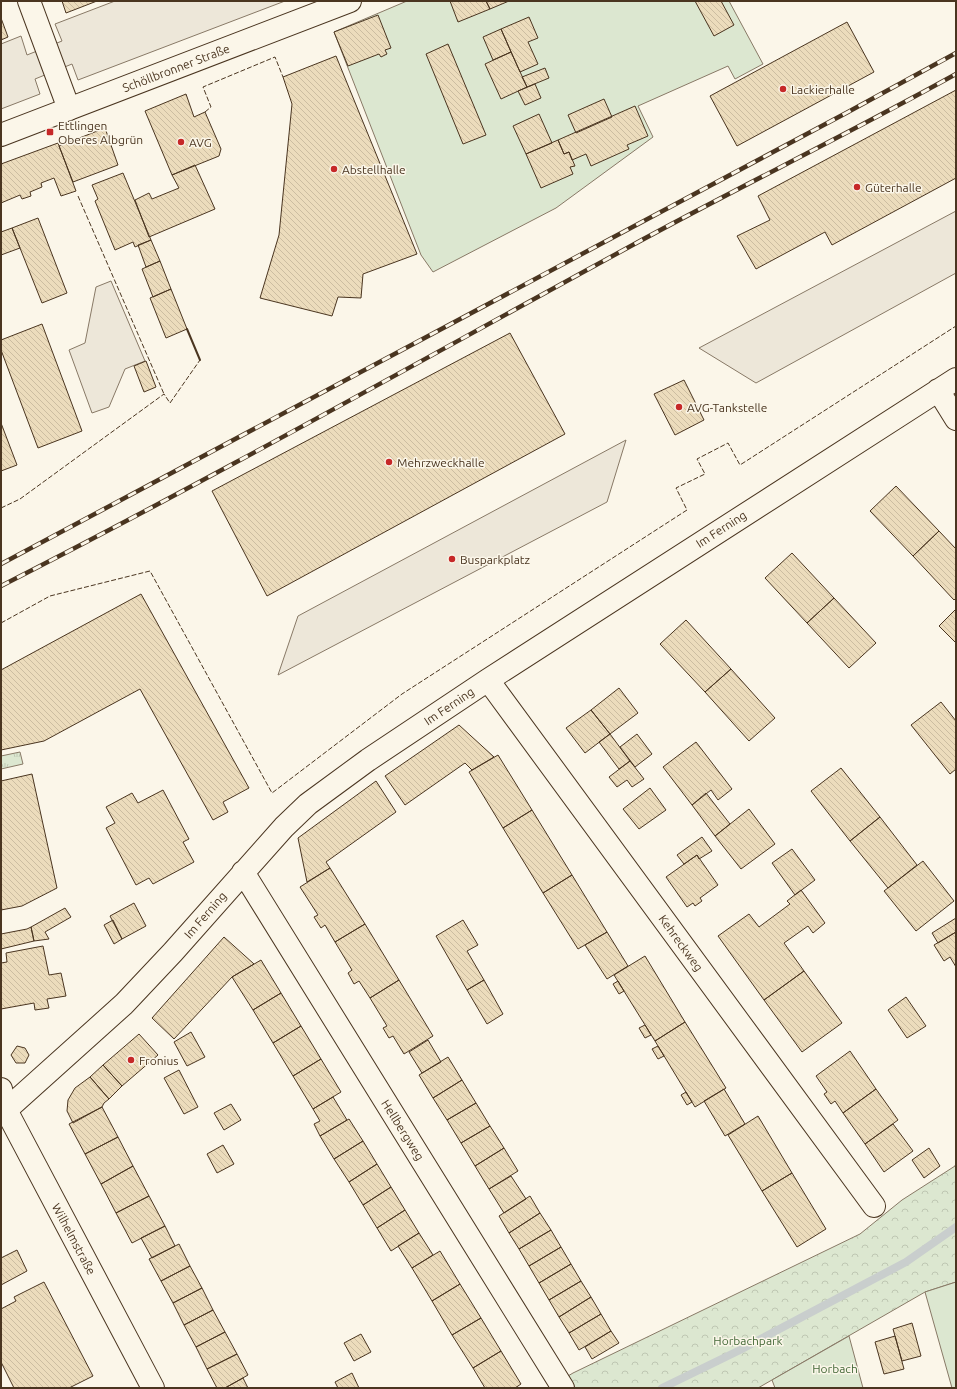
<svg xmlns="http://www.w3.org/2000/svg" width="957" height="1389" viewBox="0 0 957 1389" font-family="Ubuntu,sans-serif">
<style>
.grass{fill:url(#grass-tufts);stroke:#887966}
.park{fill:url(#park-crowns);stroke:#887966}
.garden{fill:#dce7d0;stroke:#887966}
.parking{fill:#ede7d9;stroke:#887966}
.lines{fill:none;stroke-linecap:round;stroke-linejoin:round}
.stream{stroke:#c9cecd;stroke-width:8}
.building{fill:url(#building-back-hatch);stroke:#4a3520}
.street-casing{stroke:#4a3520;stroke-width:24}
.secondary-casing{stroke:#4a3520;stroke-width:24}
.street{stroke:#fbf6e9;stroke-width:22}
.secondary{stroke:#fbf6e9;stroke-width:22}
.rail-casing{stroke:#4a3520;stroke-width:4.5}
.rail{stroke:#fbf6e9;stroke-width:3;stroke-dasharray:9;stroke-linecap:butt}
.fence{stroke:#4a3520;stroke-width:1;stroke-dasharray:5 2;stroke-linecap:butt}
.wall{stroke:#4a3520;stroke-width:2}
.poi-dot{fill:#c62828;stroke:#fbf6e9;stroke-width:1.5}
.labels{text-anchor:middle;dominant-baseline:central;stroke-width:3;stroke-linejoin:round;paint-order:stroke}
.street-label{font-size:12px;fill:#4a3520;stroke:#fbf6e9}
.poi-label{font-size:12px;fill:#4a3520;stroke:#fbf6e9;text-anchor:start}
.park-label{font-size:12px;fill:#436837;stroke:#fbf6e9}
</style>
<defs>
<pattern id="grass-tufts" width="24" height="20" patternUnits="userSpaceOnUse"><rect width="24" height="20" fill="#dce7d0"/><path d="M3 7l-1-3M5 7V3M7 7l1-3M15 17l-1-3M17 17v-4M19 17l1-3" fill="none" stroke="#bec7b2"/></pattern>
<pattern id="park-crowns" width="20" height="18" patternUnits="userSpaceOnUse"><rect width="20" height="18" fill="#dce7d0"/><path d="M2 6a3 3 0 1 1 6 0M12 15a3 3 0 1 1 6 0" fill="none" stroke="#bec7b2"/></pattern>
<pattern id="building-back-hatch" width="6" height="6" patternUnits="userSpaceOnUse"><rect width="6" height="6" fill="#ecdcbc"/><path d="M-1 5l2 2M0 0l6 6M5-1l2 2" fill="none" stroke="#ccbda1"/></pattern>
</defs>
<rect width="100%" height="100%" fill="#fbf6e9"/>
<!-- grass -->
<path class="grass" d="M20,752L23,764L1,769V756Z"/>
<!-- park -->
<path class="park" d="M956,1163V1282L925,1292L758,1388H548L573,1373L860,1234L902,1200L955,1166Z"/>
<!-- garden -->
<path class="garden" d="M407,1H729L763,64L735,79L728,66L638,106L653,137L556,208L433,272L421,255L334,32Z
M956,1282V1388H952L925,1292Z
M849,1336L863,1388H775L772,1380Z"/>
<!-- parking -->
<path class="parking" d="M115,1H285L78,80L72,64L35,79L40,94L1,109V44L21,36L27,55L62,41L55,24Z
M956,211V273L756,383L699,348Z
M111,281L145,361L125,369L109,407L92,413L69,350L85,343L96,287Z
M626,440L607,502L278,675L298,616Z"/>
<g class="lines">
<!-- stream -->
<path class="stream" d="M662,1388L740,1350L906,1262L956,1227"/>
</g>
<!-- building -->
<path class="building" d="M62,1H97L66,13Z
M450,1H486L490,9L458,22Z
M486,1H509L490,9Z
M695,1H721L734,25L714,36Z
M378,15L391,48L385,50L387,54L381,57L379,54L348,66L334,32Z
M529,17L538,38L528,42L538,64L520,72L501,29Z
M1,18L8,37L1,40Z
M847,22L874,72L737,146L710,96Z
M501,29L511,52L493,60L483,37Z
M448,44L486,135L463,144L426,54Z
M511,52L527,87L501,99L485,64Z
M336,56L417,254L363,274L361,298L338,297L332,316L260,298L279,235L292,104L283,77Z
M545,68L549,78L527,87L522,77Z
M535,84L541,98L525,105L518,91Z
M956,90V178L832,245L825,232L756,269L737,236L770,220L758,196Z
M186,94L194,117L205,112L221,149L219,156L172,175L145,111Z
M604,99L612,117L576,133L568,115Z
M635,106L648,136L627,145L629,149L591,166L586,154L572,160L569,152L564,154L558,140Z
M539,114L552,143L526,154L513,126Z
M105,128L118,165L73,182L59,146Z
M558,140L564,154L569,152L575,166L570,167L573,174L541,188L526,154Z
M58,143L76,191L61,196L54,178L41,183L42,187L30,192L31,196L22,199L20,195L1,203V164Z
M195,165L215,209L149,237L135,200L149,193L152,199L179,188L172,175Z
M123,173L151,240L135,247L133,242L115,250L95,201L98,199L92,185Z
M38,218L67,293L42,303L12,228Z
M12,228L20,248L1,255V232Z
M151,240L160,261L146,267L138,245Z
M160,261L171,289L153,297L142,269Z
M171,289L187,329L166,338L150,298Z
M42,324L82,431L38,448L1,350V340Z
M510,333L565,434L267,596L212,491Z
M146,361L156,387L144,392L134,366Z
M684,380L704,420L675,435L654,394Z
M1,423L17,465L1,471Z
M896,486L939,531L913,556L870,511Z
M939,531L956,549V598L954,600L913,556Z
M792,553L834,598L807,623L765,578Z
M141,594L249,788L223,802L228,812L213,820L140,689L44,741L1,750V670Z
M834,598L876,643L849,668L807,623Z
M956,609V641L955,642L939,626Z
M686,620L731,669L705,692L660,644Z
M731,669L775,718L749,741L705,692Z
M619,688L638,713L610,734L591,710Z
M941,702L956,721V769L950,774L911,725Z
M591,710L610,734L585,753L566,728Z
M459,725L494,757L472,770L465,763L405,805L385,776Z
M610,734L630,761L619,769L599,742Z
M637,734L652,754L635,767L620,747Z
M696,742L732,789L718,800L711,790L692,805L663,767Z
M498,755L532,810L503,828L469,772Z
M630,761L644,779L632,787L627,780L617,787L609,777Z
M841,768L880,817L850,841L811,791Z
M32,774L57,888L22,906L1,910V781Z
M376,781L396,812L326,862L330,868L307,882L298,838Z
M650,788L666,810L639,829L623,809Z
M163,790L189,839L183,842L194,862L153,884L149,878L136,885L106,828L115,823L106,807L132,793L138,803Z
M706,793L730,824L715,836L692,805Z
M749,809L775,844L741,869L715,836Z
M532,810L572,875L543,893L503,828Z
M880,817L917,865L888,888L850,841Z
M702,837L712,851L699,859L697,855L684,864L677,855Z
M792,849L815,880L795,895L772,863Z
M697,855L718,885L700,898L702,901L695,906L693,903L687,907L666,877Z
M923,861L954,901L916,931L884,891Z
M330,868L365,924L335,942L325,925L321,928L314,917L318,915L300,887Z
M572,875L607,932L578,949L543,893Z
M801,890L825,923L813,933L808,926L784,943L804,971L764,1000L718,936L749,914L759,927L790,904L787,901Z
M134,903L146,926L122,939L110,916Z
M65,908L71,917L45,932L49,939L34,941L31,927Z
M956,918V932L938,943L932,933Z
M113,920L122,939L114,944L104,925Z
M463,920L478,945L467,951L484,980L467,990L436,936Z
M365,924L399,980L370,998L359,981L354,984L348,973L352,970L335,942Z
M31,927L34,941L1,949V934L27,929Z
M607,932L628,966L607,979L585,945Z
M956,932V967L950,957L944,961L934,945Z
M224,937L254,964L232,977L174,1039L152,1018Z
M43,946L49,975L61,973L66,996L47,999L49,1008L35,1010L34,1003L1,1009V963L7,962L6,953Z
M645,956L685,1022L655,1041L614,975Z
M261,960L281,993L253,1010L232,977Z
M804,971L842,1023L802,1052L764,1000Z
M399,980L433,1036L404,1054L393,1036L389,1038L383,1028L387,1026L370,998Z
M484,980L503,1014L487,1024L467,990Z
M618,981L624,991L619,994L613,984Z
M281,993L301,1026L273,1043L253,1010Z
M906,997L926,1026L907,1038L888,1010Z
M685,1022L726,1088L695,1107L655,1041Z
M645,1025L651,1035L645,1038L639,1028Z
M301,1026L321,1059L293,1076L273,1043Z
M191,1032L205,1057L187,1066L174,1042Z
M139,1034L158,1055L122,1086L103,1065Z
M428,1040L441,1062L422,1073L409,1052Z
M17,1046L25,1048L29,1055L25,1063H16L11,1055Z
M658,1046L664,1056L658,1059L652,1049Z
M850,1051L876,1089L843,1113L835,1101L831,1104L824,1094L827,1092L816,1076Z
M448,1057L462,1080L433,1098L419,1075Z
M321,1059L341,1092L313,1109L293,1076Z
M103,1065L122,1086L109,1099L90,1077Z
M179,1070L198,1107L184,1114L164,1078Z
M90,1077L109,1099L104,1103L102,1107L73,1123L67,1111L68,1100L75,1088Z
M462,1080L476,1103L447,1120L433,1098Z
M724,1089L745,1124L725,1136L704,1101Z
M876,1089L898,1120L865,1144L843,1113Z
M686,1092L692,1102L687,1105L681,1095Z
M333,1097L347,1120L320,1136L314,1124L320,1121L313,1109Z
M476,1103L490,1126L461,1143L447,1120Z
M231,1104L241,1120L224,1130L214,1113Z
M102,1107L118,1137L85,1154L69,1124Z
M758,1116L792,1173L762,1191L728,1135Z
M349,1119L363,1141L334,1159L320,1136Z
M893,1124L913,1151L884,1172L865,1144Z
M490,1126L504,1148L475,1166L461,1143Z
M118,1137L133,1166L101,1184L85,1154Z
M363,1141L377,1164L349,1182L334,1159Z
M223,1145L234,1164L217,1173L207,1154Z
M504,1148L518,1171L489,1189L475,1166Z
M929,1148L940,1166L924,1178L912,1160Z
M377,1164L391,1187L363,1205L349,1182Z
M133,1166L149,1196L116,1213L101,1184Z
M792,1173L826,1229L797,1247L762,1191Z
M511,1176L526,1199L504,1213L489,1189Z
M391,1187L405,1210L377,1228L363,1205Z
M149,1196L165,1226L132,1243L116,1213Z
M530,1196L540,1213L509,1233L499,1216Z
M405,1210L419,1233L391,1251L377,1228Z
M540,1213L551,1230L519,1249L509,1233Z
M165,1226L175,1246L152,1258L141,1238Z
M551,1230L561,1247L529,1266L519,1249Z
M419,1233L433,1255L412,1268L398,1246Z
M179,1244L190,1266L161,1281L149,1259Z
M561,1247L571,1264L539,1283L529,1266Z
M17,1250L27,1271L1,1285V1258Z
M440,1251L460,1284L432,1301L412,1268Z
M571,1264L581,1281L549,1300L539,1283Z
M190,1266L202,1288L173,1303L161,1281Z
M581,1281L591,1297L559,1317L549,1300Z
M44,1282L93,1376L69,1388H14L1,1362V1309L16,1301L14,1297Z
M460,1284L481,1318L452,1335L432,1301Z
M202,1288L213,1310L184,1325L173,1303Z
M591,1297L601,1314L569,1333L559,1317Z
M213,1310L225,1332L196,1347L184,1325Z
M601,1314L611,1331L579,1350L569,1333Z
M481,1318L501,1351L473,1368L452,1335Z
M912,1323L921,1356L902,1361L893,1329Z
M611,1331L619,1343L592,1359L585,1347Z
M225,1332L237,1354L207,1369L196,1347Z
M361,1334L371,1352L354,1361L344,1343Z
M895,1336L904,1369L884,1374L875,1342Z
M501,1351L521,1384L515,1388H485L473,1368Z
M237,1354L248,1375L225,1388H217L207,1369Z
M352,1373L359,1388H338L335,1382Z
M243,1378L248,1388H225Z"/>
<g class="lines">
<!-- street casing -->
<g class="street-casing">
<path id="street" d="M29,1L69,109
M938,390L956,419
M488,680L874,1206
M243,872L563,1388
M153,1388L6,1110L124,1004L173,952L284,827L308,804L368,760L488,680L956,379"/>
</g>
<!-- secondary casing -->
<g class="secondary-casing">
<path id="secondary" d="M1,135L350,1
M1,1089L6,1110L1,1114"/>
</g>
<!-- street -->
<use href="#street" class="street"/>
<!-- secondary -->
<use href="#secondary" class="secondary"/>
<!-- rail casing -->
<g class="rail-casing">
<path id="rail" d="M1,564L848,112L956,53
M1,586C213,478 420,361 629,247C737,188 848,134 956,74"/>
</g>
<!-- rail -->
<use href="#rail" class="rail"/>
<!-- fence -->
<path class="fence" d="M205,112L211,107L203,87L275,57L283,77
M78,196L164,394
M1,508L20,499L164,394L170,403L200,360
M1,623L50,596L150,571L272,793L402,694L687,510L676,488L705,474L697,459L728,443L740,465L956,326"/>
<!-- wall -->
<path class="wall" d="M187,329L200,360"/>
</g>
<!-- markers -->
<g class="poi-dot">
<circle cx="783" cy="89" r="4"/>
<rect x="46" y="128" width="8" height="8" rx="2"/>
<circle cx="181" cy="142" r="4"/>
<circle cx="334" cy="169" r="4"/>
<circle cx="857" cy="187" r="4"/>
<circle cx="679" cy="407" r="4"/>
<circle cx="389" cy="462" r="4"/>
<circle cx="452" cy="559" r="4"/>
<circle cx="131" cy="1060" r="4"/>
</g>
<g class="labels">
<!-- street labels -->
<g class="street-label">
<text transform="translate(176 68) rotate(-21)">Schöllbronner Straße</text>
<text transform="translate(721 529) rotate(-33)">Im Ferning</text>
<text transform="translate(449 706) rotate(-34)">Im Ferning</text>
<text transform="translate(205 915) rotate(-49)">Im Ferning</text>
<text transform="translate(681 943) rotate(54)">Kehreckweg</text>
<text transform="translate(403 1130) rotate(58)">Hellbergweg</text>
<text transform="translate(74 1239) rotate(62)">Wilhelmstraße</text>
</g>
<!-- poi labels -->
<g class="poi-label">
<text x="791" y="89">Lackierhalle</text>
<text x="58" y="125">Ettlingen<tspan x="58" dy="14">Oberes Albgrün</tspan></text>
<text x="189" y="142">AVG</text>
<text x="342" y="169">Abstellhalle</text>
<text x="865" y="187">Güterhalle</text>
<text x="687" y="407">AVG-Tankstelle</text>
<text x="397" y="462">Mehrzweckhalle</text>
<text x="460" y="559">Busparkplatz</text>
<text x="139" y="1060">Fronius</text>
</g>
<!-- park labels -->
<g class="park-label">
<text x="748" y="1340">Horbachpark</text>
<text x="835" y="1368">Horbach</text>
</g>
</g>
<!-- border -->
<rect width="957" height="1389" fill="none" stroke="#4a3520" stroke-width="4"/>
</svg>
